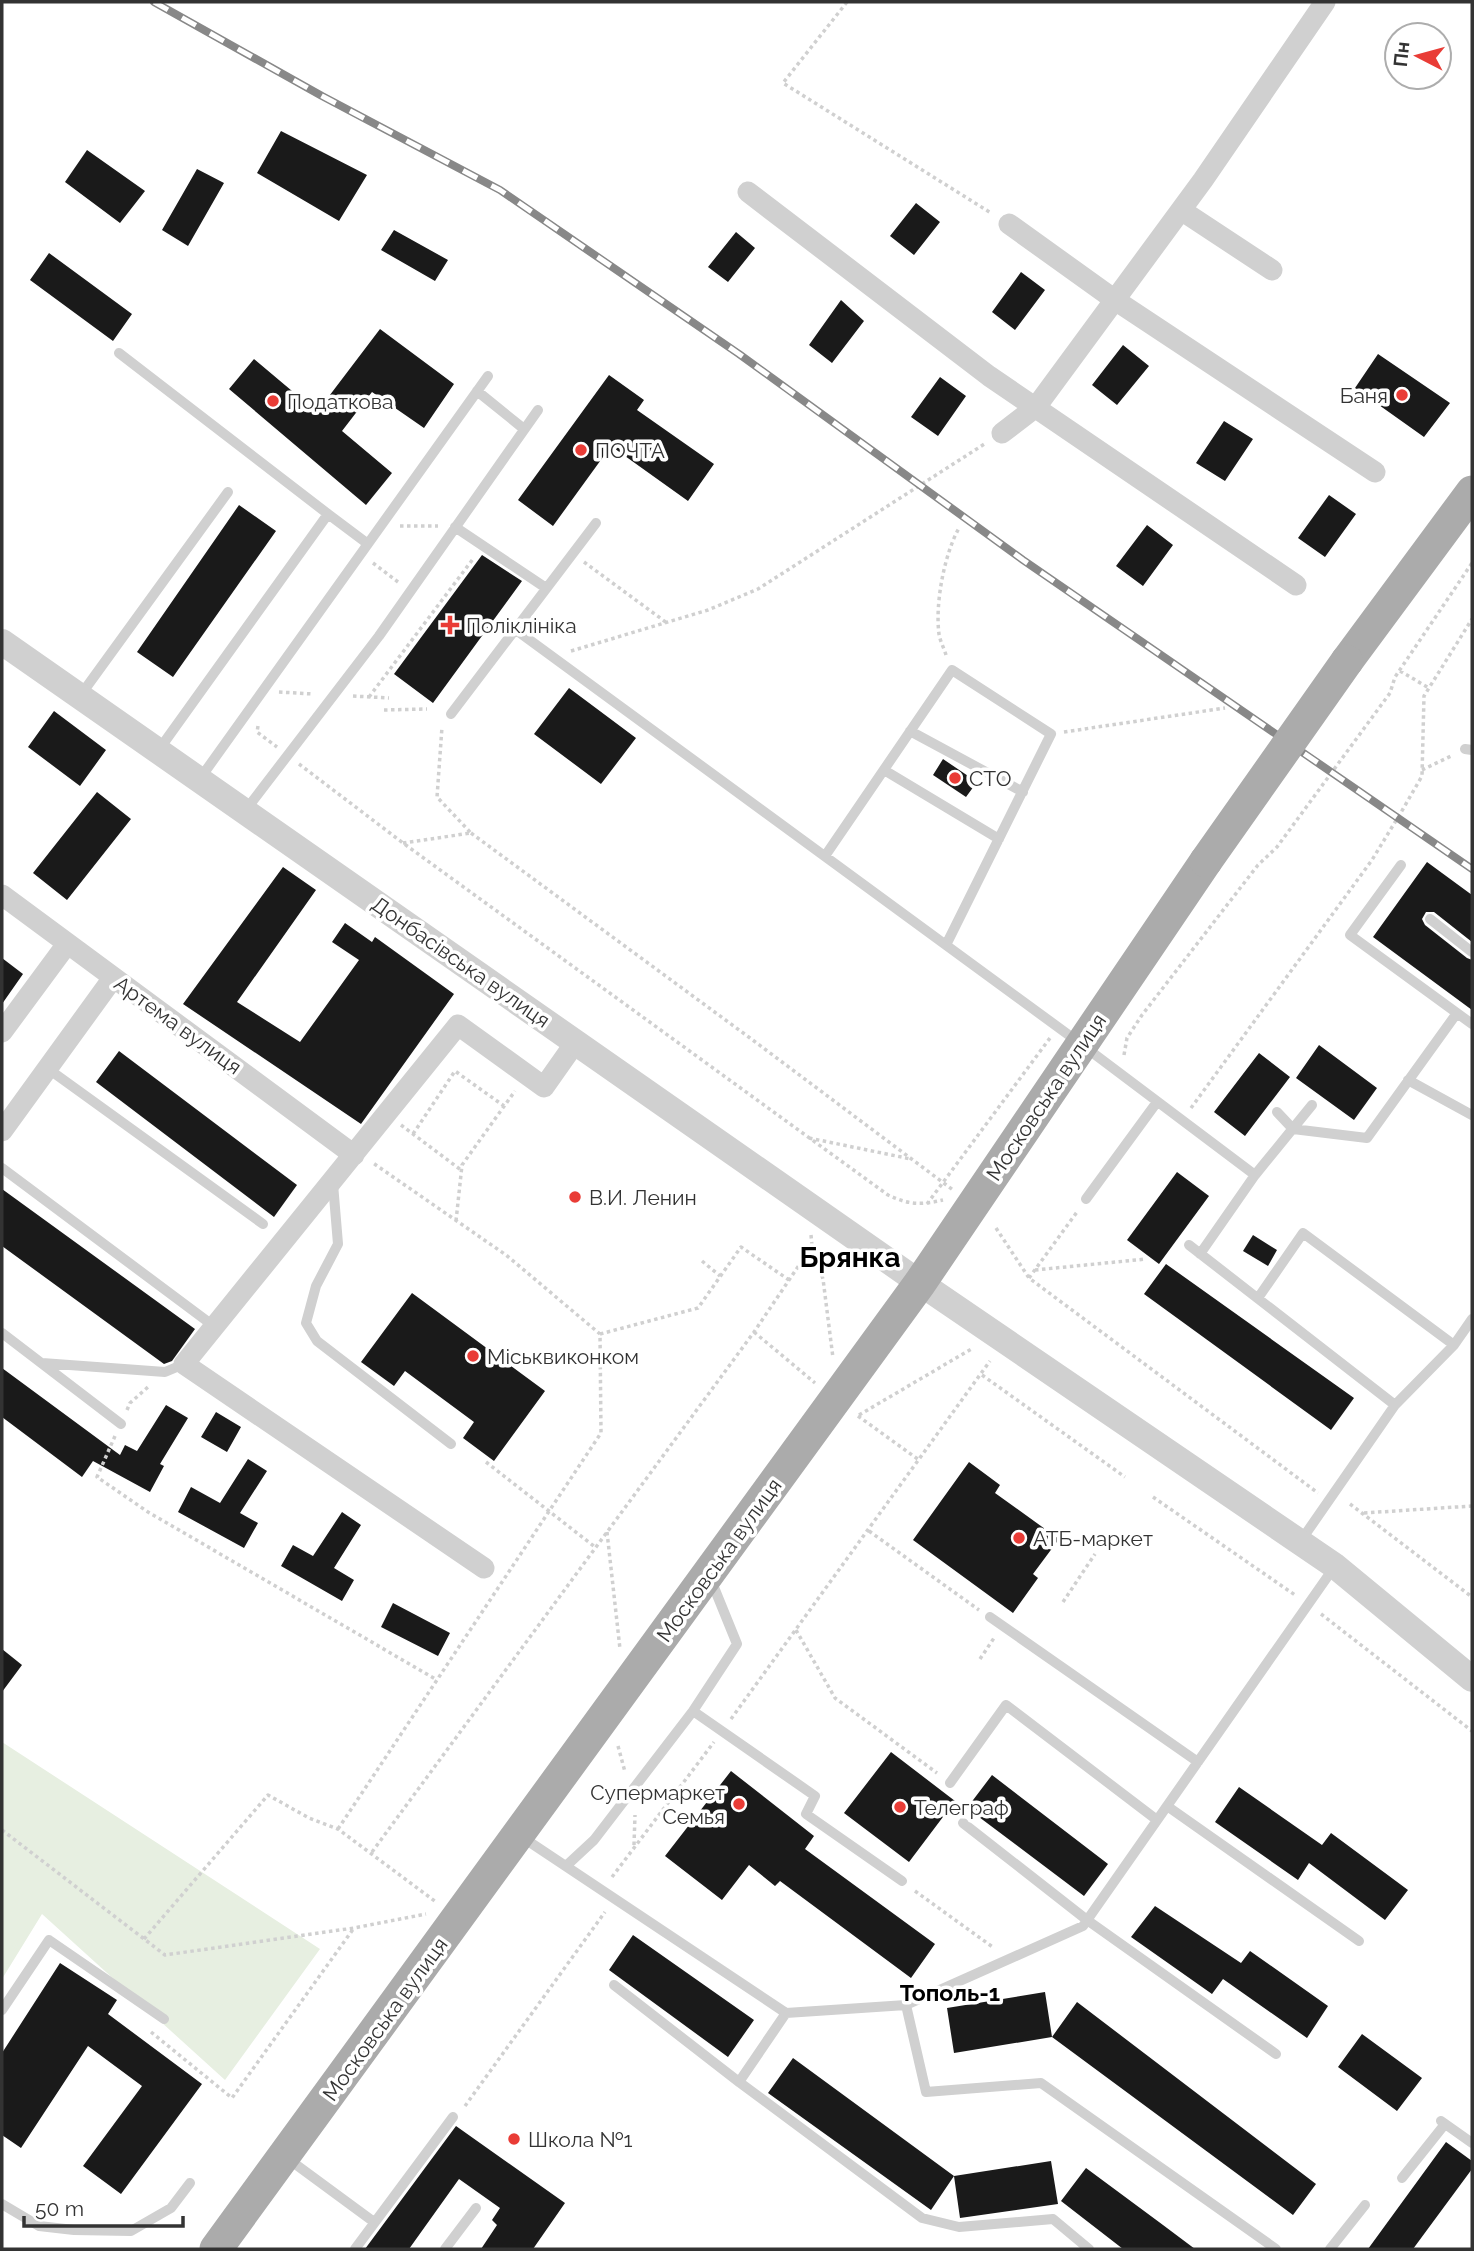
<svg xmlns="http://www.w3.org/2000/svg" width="1474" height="2251" viewBox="0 0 1474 2251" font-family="Raleway,sans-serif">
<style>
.green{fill:#e7efe1}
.building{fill:#1a1a1a}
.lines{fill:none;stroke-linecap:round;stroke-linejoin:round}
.path{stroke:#d0d0d0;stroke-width:3.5;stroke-dasharray:3.5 3.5;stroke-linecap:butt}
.service{stroke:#d0d0d0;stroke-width:10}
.minor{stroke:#d0d0d0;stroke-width:21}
.tertiary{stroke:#d0d0d0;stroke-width:26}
.primary{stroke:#ababab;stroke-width:33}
.rail-casing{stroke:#888;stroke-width:8}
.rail{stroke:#fff;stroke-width:5;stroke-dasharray:16;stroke-linecap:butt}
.primary-bridge{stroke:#ababab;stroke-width:33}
.poi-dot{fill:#e93c36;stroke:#fff;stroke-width:2.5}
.labels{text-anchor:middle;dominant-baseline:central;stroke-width:7;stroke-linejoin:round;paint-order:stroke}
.poi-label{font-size:21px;fill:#333;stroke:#fff;text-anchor:start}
.street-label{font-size:21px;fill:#333;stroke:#fff}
.neighbourhood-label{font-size:23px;font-weight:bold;fill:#000;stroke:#fff}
.district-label{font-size:28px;font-weight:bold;fill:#000;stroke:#fff}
</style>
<rect width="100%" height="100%" fill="#fff"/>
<!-- green -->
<path class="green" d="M2,1742L320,1949L225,2080L42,1914L2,1979Z"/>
<!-- building -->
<path class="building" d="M281,131L367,175L339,221L257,173Z
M87,150L145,191L120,223L65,182Z
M197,169L224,183L188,246L162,230Z
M916,203L940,222L914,255L890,236Z
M394,230L448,260L435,281L381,250Z
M736,232L755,248L728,282L708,267Z
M49,253L132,314L113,341L30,280Z
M1021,272L1045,290L1015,330L992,312Z
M841,300L864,321L832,363L809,345Z
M380,329L454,384L424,428L372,392L342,431L392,473L366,505L229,389L254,359L317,412Z
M1123,345L1149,366L1117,405L1092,385Z
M1378,354L1450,403L1424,437L1355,388Z
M609,375L644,400L637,410L714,464L688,501L611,446L553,526L518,500Z
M940,377L966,396L938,436L911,417Z
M1224,421L1253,439L1225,481L1196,463Z
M1329,495L1356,514L1325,557L1298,538Z
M239,505L276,531L173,677L137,652Z
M1147,525L1173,545L1143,586L1116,566Z
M482,555L522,581L433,703L394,674Z
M569,688L636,738L601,784L534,734Z
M54,711L106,750L80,786L28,747Z
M943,759L977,782L966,797L933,775Z
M97,792L131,819L67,900L33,873Z
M1427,862L1472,895V942L1434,912H1426L1422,919L1425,925L1467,958L1472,960V1010L1373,937Z
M283,867L316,890L237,1002L300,1042L359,960L332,942L345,923L372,942L375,937L454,994L361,1124L183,1004Z
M2,958L23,974L2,1004Z
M1319,1045L1377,1088L1354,1120L1296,1078Z
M119,1051L297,1185L274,1217L96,1082Z
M1259,1053L1290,1077L1245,1136L1214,1112Z
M1177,1172L1209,1196L1159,1264L1127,1240Z
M2,1189L195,1329L172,1361L164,1364L2,1246Z
M1253,1235L1277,1250L1268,1266L1243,1251Z
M1166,1264L1354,1398L1331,1430L1144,1294Z
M412,1293L545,1391L494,1461L463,1438L474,1422L405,1371L394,1386L361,1362Z
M2,1368L120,1455L125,1445L137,1451L166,1405L188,1418L160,1464L164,1466L150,1492L93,1461L82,1477L2,1417Z
M216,1412L241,1427L227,1452L201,1437Z
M248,1459L267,1471L240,1513L258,1523L244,1548L178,1512L191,1487L220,1503Z
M969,1462L1000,1485L995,1493L1059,1539L1033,1574L1038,1578L1013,1613L913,1540Z
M342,1512L361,1525L334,1568L354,1580L342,1601L281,1566L293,1545L313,1556Z
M393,1603L450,1633L438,1656L381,1627Z
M2,1649L22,1665L2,1692Z
M891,1752L955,1801L909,1862L844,1813Z
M731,1771L814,1836L805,1849L935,1944L911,1978L780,1881L775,1886L749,1865L722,1900L665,1856Z
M992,1775L1108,1864L1084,1896L967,1808Z
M1239,1787L1322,1845L1331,1833L1408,1890L1385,1920L1309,1863L1298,1880L1215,1822Z
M1155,1906L1241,1963L1250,1951L1328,2006L1307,2038L1223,1979L1212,1994L1131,1937Z
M633,1935L754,2020L728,2057L609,1970Z
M60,1963L117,2000L108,2014L202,2084L121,2194L83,2166L142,2086L88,2046L21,2148L2,2135V2053Z
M1045,1992L1052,2037L954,2053L947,2008Z
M1077,2002L1316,2184L1293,2215L1052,2037Z
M1362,2034L1422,2078L1397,2111L1338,2067Z
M793,2058L954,2176L931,2210L768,2093Z
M456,2126L565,2203L533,2249H481L497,2225L492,2220L500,2208L459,2179L409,2249H365Z
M1446,2142L1472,2161V2169L1413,2249H1368Z
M1051,2161L1058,2204L960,2218L954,2176Z
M1086,2168L1163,2225L1195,2249H1123L1061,2201Z"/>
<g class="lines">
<!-- path -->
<path class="path" d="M847,2L783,83L991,213
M400,526H438
M584,562L667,623
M373,563L398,582
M571,651L708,610L758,589L986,443
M946,655C944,648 940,641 939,634C935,604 944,555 959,528
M1400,671L1429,688
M279,692L313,694
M353,696L389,698
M369,697L473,559
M384,710L427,709
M258,726L257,732L277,747
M1064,732L1225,708
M299,764L403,843L888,1195C909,1205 921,1205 943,1200
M1422,770L1451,756
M471,833L750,1038L953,1190
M403,843L471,833L437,797L442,727
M1124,1055L1127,1038L1142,1015L1258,865L1277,847L1390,693L1395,677L1472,563
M1191,1108L1372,860L1403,809L1422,776L1424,696L1472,619
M401,1125L461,1170
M413,1134L455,1071L504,1106
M809,1138L911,1159
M927,1204L1050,1038
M456,1221L462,1165L515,1091
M996,1228L1029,1278L1318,1493
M811,1235L812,1246L823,1279L833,1358
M702,1261L720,1276
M1035,1270L1146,1259
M1029,1278L1077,1212
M754,1332L815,1383
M600,1334L698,1308L741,1247L789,1280
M982,1375L1125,1477
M127,1410L130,1403L148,1387
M859,1415L973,1348
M858,1416L919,1460
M115,1436L97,1477L148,1512L437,1680
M486,1462L595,1547
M1153,1497L1295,1595
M1350,1504L1472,1597
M1364,1513L1472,1506
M869,1531L979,1610
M607,1532L620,1649
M1063,1602L1095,1554
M1321,1614L1472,1731
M796,1630L835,1698L937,1773
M980,1659L994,1638
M731,1719L990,1361
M618,1746L625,1772
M338,1829L601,1433L600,1334L506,1255L373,1163
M2,1830L165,1955L354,1928L426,1914
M634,1845L635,1815
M372,1852L754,1332L812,1246
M612,1877L714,1742
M915,1891L994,1948
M144,1939L268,1795L309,1818L338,1829L436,1902
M151,2032L232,2098L354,1928
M465,2106L605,1912"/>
<!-- service -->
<path class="service" d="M119,353L328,514
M477,391L524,429
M455,527L546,588
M516,630L1081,1044L1255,1175L1200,1254
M80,696L228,492
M451,714L596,523
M910,731L1023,792
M1465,749L1472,750
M158,751L328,514L368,544
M884,770L999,839
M199,780L488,376
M245,811L379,636L538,410
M825,856L952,670L1051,734L946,945
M1401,865L1350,935L1472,1024
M1430,919L1472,952
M47,1068L263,1224
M1408,1080L1472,1115
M1277,1112L1293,1129L1367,1138L1457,1013
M2,1168L215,1327
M1255,1175L1312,1105
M333,1184L338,1244L316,1286L306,1323L317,1341L451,1444
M1086,1199L1157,1102
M1189,1245L1395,1405L1300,1542
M1258,1298L1303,1233L1454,1345
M2,1333L121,1424
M42,1363L165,1372L184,1364
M1395,1405L1454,1345L1472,1319
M990,1617L1198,1762
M693,1711L815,1796L806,1814L902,1881
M950,1783L1006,1705L1157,1820
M1167,1806L1359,1941
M963,1823L1087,1920L1276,2054
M522,1837L786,2013L739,2082L614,1985
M566,1866L594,1840L693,1711L737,1644L711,1580
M906,2005L1083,1926L1335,1566
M2,2010L49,1940L164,2019
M786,2013L906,2005L926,2092L1041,2083L1276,2249
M739,2082L922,2218L959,2227L1053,2219L1089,2249
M1441,2121L1472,2143
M287,2158L374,2222
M1402,2178L1445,2124
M2,2204L39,2226L74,2230L131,2231L171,2208L190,2183
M355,2249L453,2117
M445,2249L476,2208
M1330,2249L1365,2205"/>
<!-- minor -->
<path class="minor" d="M748,192L989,376L1296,585
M1181,210L1272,270
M1009,224L1115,300L1375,472
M1002,433L1036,407L1203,180L1325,2
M2,895L354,1155
M2,1032L67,944
M2,1131L113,978
M484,1568L184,1364L458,1025L544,1087L575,1043"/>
<!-- tertiary -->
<path class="tertiary" d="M2,642L920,1283L1335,1566L1472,1679"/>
<!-- primary -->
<path class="primary" d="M1347,661L1472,492
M216,2249L920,1283L1206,861"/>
<!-- rail casing -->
<g class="rail-casing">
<path id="rail" d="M154,2L322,96L500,190L739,354L1023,560L1472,869"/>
</g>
<!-- rail -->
<use href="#rail" class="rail"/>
<!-- primary-bridge -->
<path class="primary-bridge" d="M1206,861L1347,661"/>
</g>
<!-- markers -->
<g class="poi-dot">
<circle cx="1402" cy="395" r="7"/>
<circle cx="273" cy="401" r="7"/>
<circle cx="581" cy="450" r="7"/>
<path d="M446.5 614.5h7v7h7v7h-7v7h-7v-7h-7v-7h7z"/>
<circle cx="955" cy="778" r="7"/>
<circle cx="575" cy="1197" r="7"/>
<circle cx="473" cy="1356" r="7"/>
<circle cx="1019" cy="1538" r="7"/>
<circle cx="739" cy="1804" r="7"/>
<circle cx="900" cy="1807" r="7"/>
<circle cx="514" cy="2139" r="7"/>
</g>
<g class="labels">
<!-- poi labels -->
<g class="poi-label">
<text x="1388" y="395" text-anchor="end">Баня</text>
<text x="287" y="401">Податкова</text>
<text x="595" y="450">ПОЧТА</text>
<text x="466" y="625">Поліклініка</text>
<text x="969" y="778">СТО</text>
<text x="589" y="1197">В.И. Ленин</text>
<text x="487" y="1356">Міськвиконком</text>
<text x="1033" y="1538">АТБ-маркет</text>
<text x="725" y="1792" text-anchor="end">Супермаркет<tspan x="725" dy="24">Семья</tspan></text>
<text x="914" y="1807">Телеграф</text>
<text x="528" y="2139">Школа №1</text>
</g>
<!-- street labels -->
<g class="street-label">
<text transform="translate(461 962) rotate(35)">Донбасівська вулиця</text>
<text transform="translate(178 1025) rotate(36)">Артема вулиця</text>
<text transform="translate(1046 1097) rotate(-56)">Московська вулиця</text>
<text transform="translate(719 1560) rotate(-54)">Московська вулиця</text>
<text transform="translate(385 2019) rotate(-54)">Московська вулиця</text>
</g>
<!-- neighbourhood labels -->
<g class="neighbourhood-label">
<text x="950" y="1992">Тополь-1</text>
</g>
<!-- district labels -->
<g class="district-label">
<text x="850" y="1257">Брянка</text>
</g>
</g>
<!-- border -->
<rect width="1474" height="2251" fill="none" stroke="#333333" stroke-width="7"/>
<!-- north arrow -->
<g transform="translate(1418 56) rotate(276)"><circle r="33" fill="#ffffff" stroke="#adadad" stroke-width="2"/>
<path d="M0-5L12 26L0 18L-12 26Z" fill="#e93c36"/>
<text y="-10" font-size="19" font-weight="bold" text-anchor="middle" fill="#333333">Пн</text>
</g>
<!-- scale -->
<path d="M24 2216v10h159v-10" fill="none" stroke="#333333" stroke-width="3.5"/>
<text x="35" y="2216" font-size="21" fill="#333333" stroke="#ffffff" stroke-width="5" paint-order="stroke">50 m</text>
</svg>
